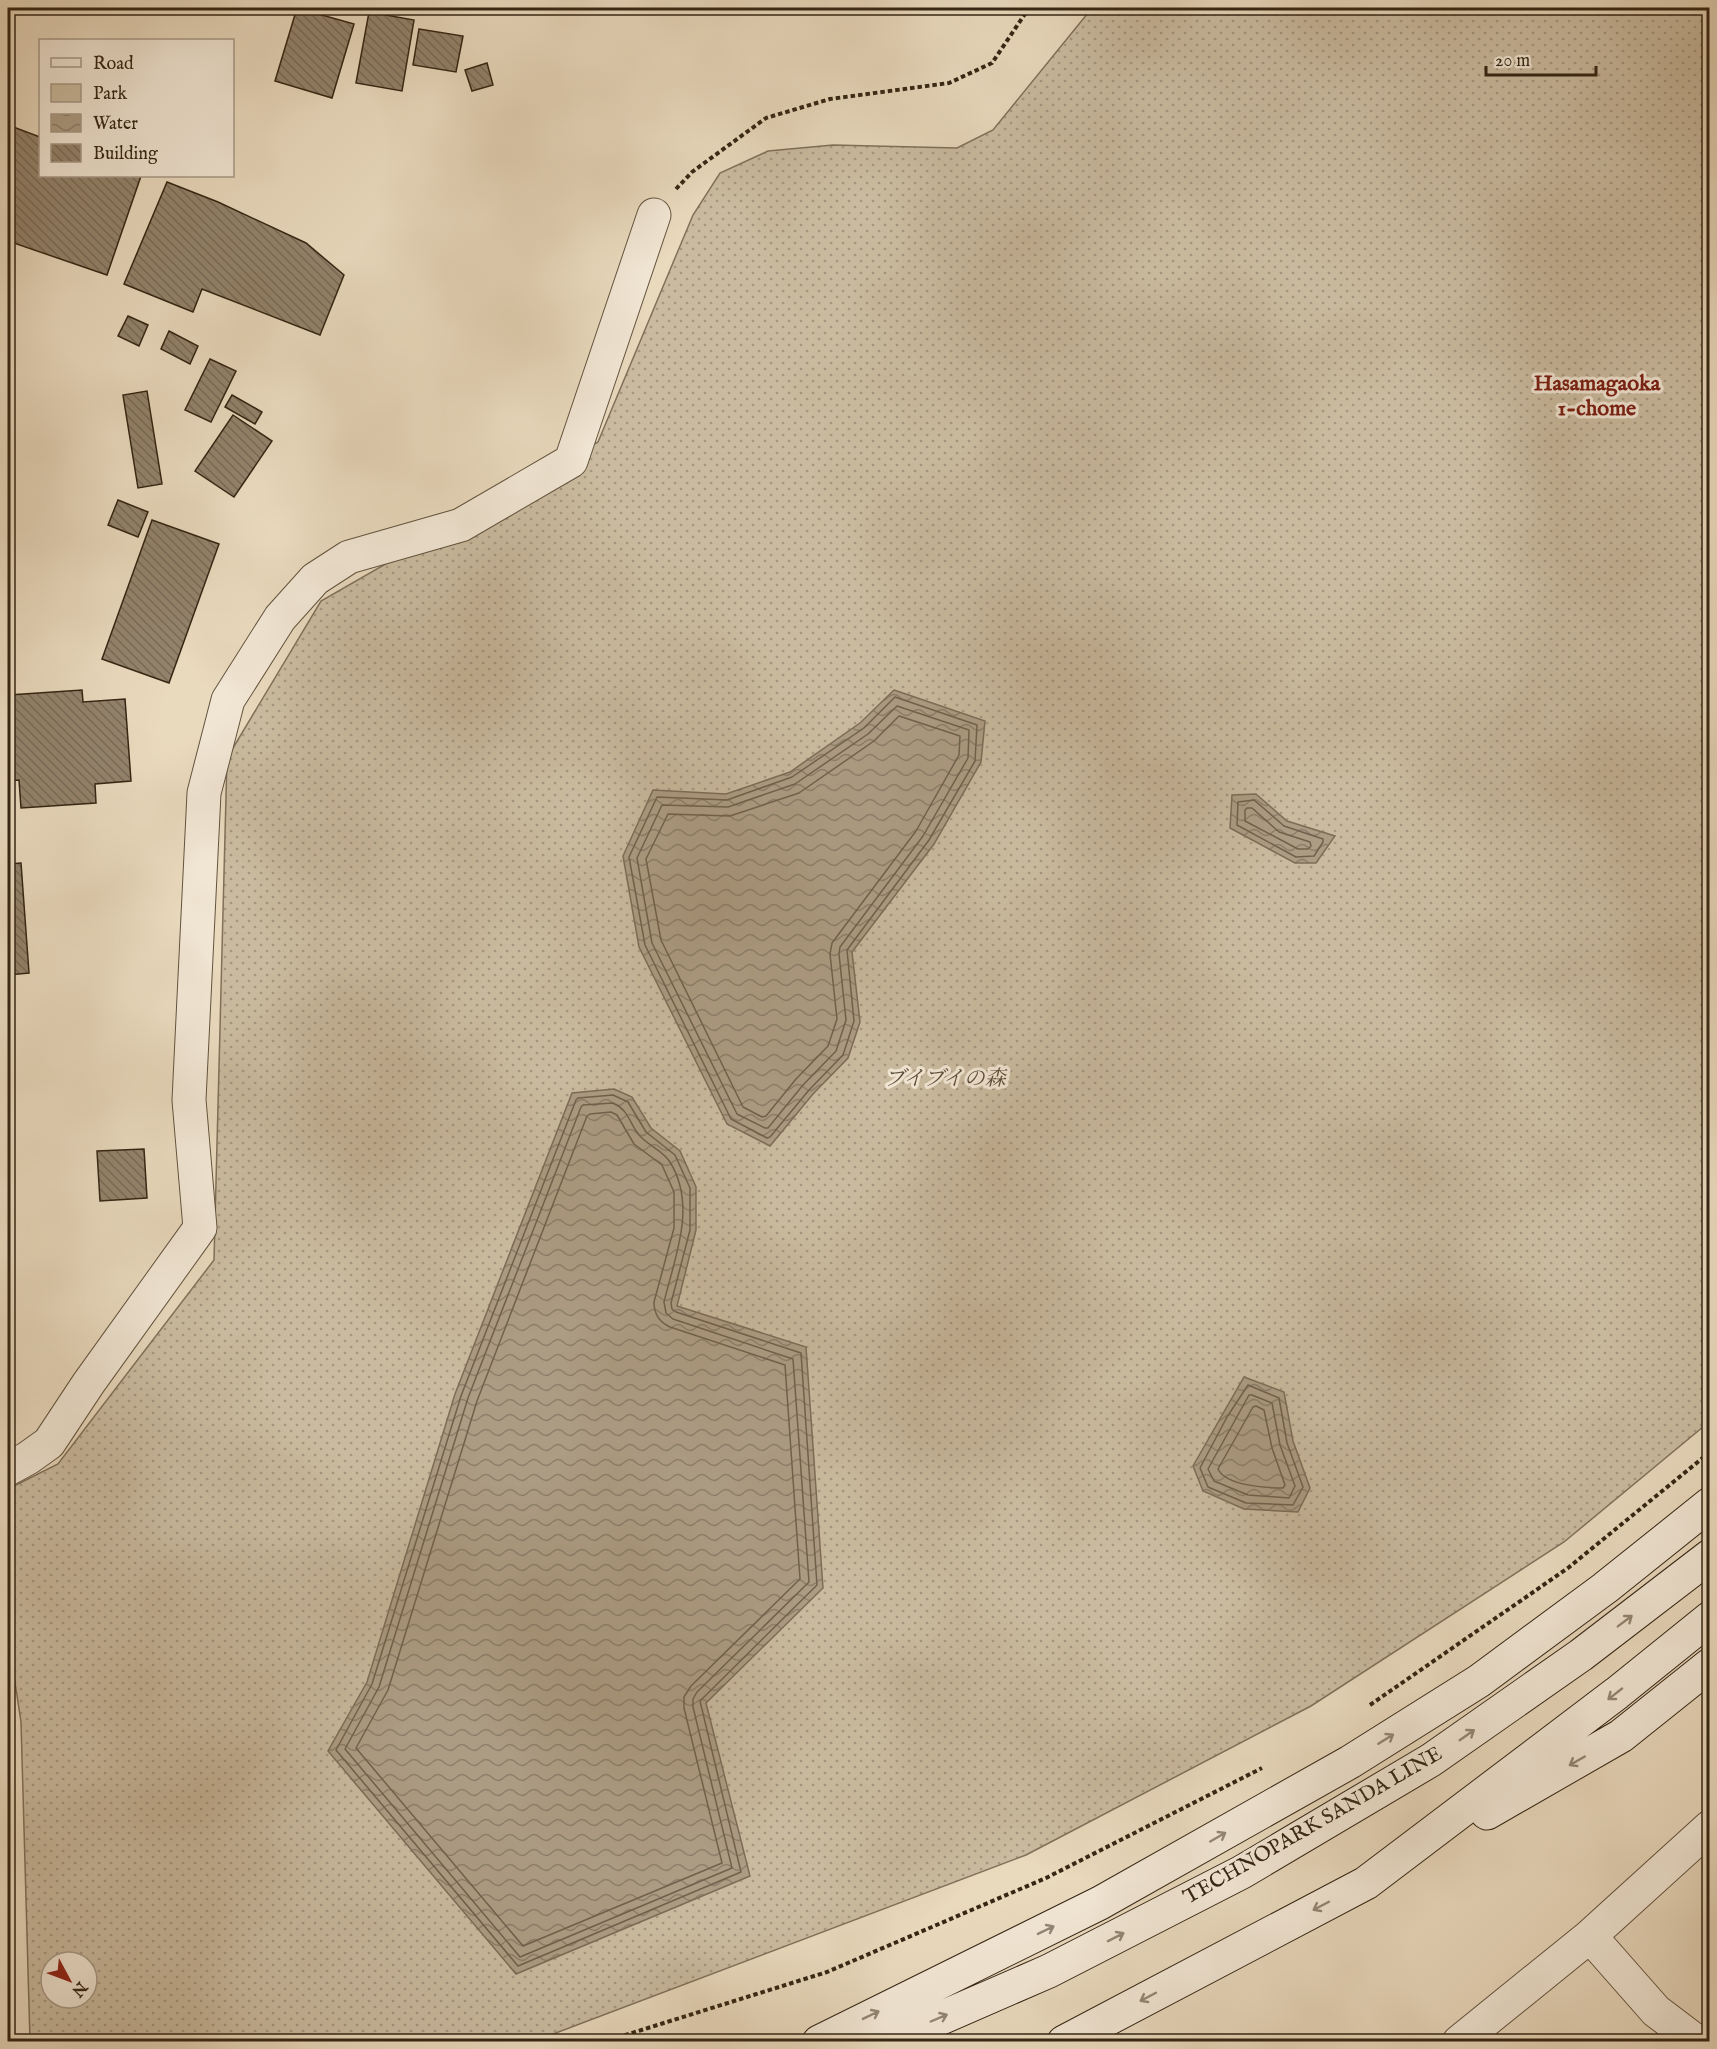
<svg xmlns="http://www.w3.org/2000/svg" width="1717" height="2049" viewBox="0 0 1717 2049" font-family="'IM FELL English','Noto Serif JP',serif">
<style>
.green{fill:url(#green-dots);stroke:#80705a;stroke-width:1.5;fill-rule:evenodd}
.water{fill:url(#water-waves);stroke:#7c6d57;stroke-width:1.5}
.lines{fill:none;stroke-linecap:round;stroke-linejoin:round}
.shore{stroke:#70614c;stroke-width:1.5}
.building{fill:url(#building-back-hatch);stroke:#352614;stroke-width:1.5}
.street-casing{stroke:#62533e;stroke-width:35}
.secondary-casing{stroke:#352614;stroke-width:35}
.path{stroke:#352614;stroke-width:4;stroke-dasharray:4.5 3;stroke-linecap:butt}
.street{stroke:#f1e6d4;stroke-width:33}
.secondary{stroke:#f1e6d4;stroke-width:33}
.oneway{stroke:#938674}
.labels{text-anchor:middle;dominant-baseline:central;stroke-width:6;stroke-linejoin:round;paint-order:stroke}
.park-label{font-size:21px;font-style:italic;fill:#5a4b37;stroke:#f1e6d4}
.street-label{font-size:21px;fill:#352614;stroke:#f1e6d4}
.neighbourhood-label{font-size:22px;font-weight:bold;fill:#7a1f14;stroke:#f1e6d4}
</style>
<defs>
<pattern id="green-dots" width="8" height="8" patternUnits="userSpaceOnUse" patternTransform="scale(1.5)"><rect width="8" height="8" fill="#cabba0"/><path d="M2 2h.1M6 6h.1" fill="none" stroke="#a59881" stroke-width="1.8" stroke-linecap="round"/></pattern>
<pattern id="water-waves" width="16" height="10" patternUnits="userSpaceOnUse" patternTransform="scale(1.5)"><rect width="16" height="10" fill="#ac9c84"/><path d="M0 5q4-4 8 0t8 0" fill="none" stroke="#8d7f6b"/></pattern>
<pattern id="building-back-hatch" width="6" height="6" patternUnits="userSpaceOnUse" patternTransform="scale(1.5)"><rect width="6" height="6" fill="#93836c"/><path d="M-1 5l2 2M0 0l6 6M5-1l2 2" fill="none" stroke="#796b58"/></pattern>
</defs>
<rect width="100%" height="100%" fill="#e9d9bd"/>
<filter id="stains"><feTurbulence type="fractalNoise" baseFrequency=".00333" numOctaves="4"/><feColorMatrix values="0 0 0 0 .2 0 0 0 0 .09 0 0 0 0 .02 0 0 0 .5 -.17"/></filter>
<radialGradient id="worn" r=".72"><stop offset=".6" stop-color="#630" stop-opacity="0"/><stop offset="1" stop-color="#630" stop-opacity=".3"/></radialGradient>
<!-- green -->
<path class="green" d="M1092,8H1709V1422L1564,1542L1311,1706L1026,1855L532,2042L30,2041L21,1722L8,1636V1489L58,1464L214,1260L227,758L321,601L598,442L693,215L720,173L768,151L833,145L957,148L993,130ZM51,1962H87V1998H51Z"/>
<!-- water -->
<path class="water" d="M894,690L985,721L981,762L934,844L852,952L860,1022L848,1058L813,1094L770,1146L727,1124L639,947L623,856L653,790L726,794L790,772L860,723Z
M1256,794L1287,821L1335,836L1316,863H1295L1230,828L1232,795Z
M614,1089L632,1097L651,1128L680,1151L696,1187V1230L677,1306L806,1347L823,1588L706,1703L750,1876L516,1974L328,1751L367,1682L455,1394L572,1093Z
M1244,1377L1284,1392L1293,1441L1310,1488L1298,1512L1244,1509L1203,1491L1193,1466Z"/>
<g class="lines">
<!-- shore -->
<path class="shore" d="M895,697L977,725L975,761L929,840L847,950L854,1021L843,1055L809,1090L770,1137L767,1138L731,1119L645,945L629,857L657,797L727,800L792,777L864,728Z
M897,706L969,730L968,758L923,836L840,947L839,954L846,1020L836,1051L803,1085L768,1128H765L737,1114L652,943L637,858L662,805L728,807L795,784L868,734Z
M899,716L960,736L959,755L916,831L832,943L830,954L837,1019L828,1046L796,1079L766,1116L762,1117L743,1107L661,940L646,859L668,814L730,816L799,793L874,741Z
M1254,800L1284,826L1323,839V842L1314,856L1296,857L1237,825L1238,802Z
M1247,808H1252L1279,832L1310,842L1311,846L1308,849H1298L1245,821V810Z
M613,1095L628,1102L646,1132L675,1155L690,1188V1230L671,1303L672,1309L676,1312L801,1353L817,1585L700,1701L741,1872L518,1966L336,1750L372,1684L461,1396L576,1100L578,1098Z
M613,1103C631,1111 629,1126 642,1138C650,1146 664,1152 670,1162C697,1206 675,1256 664,1302L666,1313L673,1319L793,1359L809,1582L697,1692L693,1699V1707L732,1868L520,1957L345,1749L379,1687L468,1398L581,1107L583,1105Z
M611,1112L617,1115L634,1144L662,1165L674,1192V1228L654,1302C654,1314 659,1322 670,1327L785,1365L800,1579L691,1686L684,1697V1708L722,1863L523,1946L356,1748L388,1690L477,1401L587,1116L590,1114Z
M1248,1385L1279,1398L1287,1443L1303,1487L1293,1505L1246,1503L1208,1487L1200,1468L1227,1417Z
M1249,1395H1252L1272,1403L1280,1445L1295,1486L1289,1498L1248,1495L1214,1481L1208,1469Z
M1256,1406L1264,1410L1272,1448L1285,1485L1283,1488C1267,1488 1226,1486 1218,1469L1253,1407Z"/>
</g>
<!-- building -->
<path class="building" d="M297,8L354,24L332,98L275,81Z
M369,12L414,20L402,91L356,83Z
M419,29L463,36L456,72L413,65Z
M487,63L493,85L472,91L465,70Z
M8,125L40,137V176H141L107,275L8,241Z
M167,182L218,202L306,243L344,275L320,335L202,289L193,312L124,284Z
M128,316L148,325L139,346L118,336Z
M169,331L198,346L190,364L161,349Z
M210,359L236,371L211,422L185,410Z
M147,391L162,484L138,488L123,395Z
M232,395L262,412L255,424L225,407Z
M233,415L272,441L234,497L195,471Z
M118,500L148,512L138,537L108,525Z
M152,520L219,544L169,683L102,659Z
M82,690L83,702L125,699L131,781L95,784L96,803L21,808L19,780L8,781V748H12L9,695Z
M21,863L29,973L8,975V864Z
M144,1149L147,1198L100,1201L97,1151Z"/>
<g class="lines">
<!-- street casing -->
<g class="street-casing">
<path id="street" d="M8,1469L28,1458L49,1443L88,1384L200,1228L189,1100L204,793L228,700L280,618L315,579L349,557L461,525L571,461L654,215
M1590,1936L1656,2011L1697,2042
M1459,2042L1590,1936L1710,1827"/>
</g>
<!-- secondary casing -->
<g class="secondary-casing">
<path id="secondary" d="M1487,1813L1621,1736L1710,1665
M819,2042L1100,1903L1350,1762L1479,1681L1605,1588L1710,1504
M886,2042L1049,1971L1242,1872L1431,1760L1581,1655L1710,1556
M1064,2042L1366,1883L1617,1693L1710,1618"/>
</g>
<!-- path -->
<path class="path" d="M676,189L692,172L766,118L830,99L949,83L992,63L1029,8
M1370,1705L1568,1568L1710,1452
M603,2042L827,1972L1046,1878L1262,1768"/>
<!-- street -->
<use href="#street" class="street"/>
<!-- secondary -->
<use href="#secondary" class="secondary"/>
</g>
<!-- one-way arrows -->
<defs><path id="oneway-shaft" d="M-6 0H5M1.5-3L5.5 0L1.5 3" fill="none" stroke-width="1.6" stroke-linecap="round" stroke-linejoin="round" transform="scale(1.5)"/></defs>
<g class="oneway">
<use href="#oneway-shaft" transform="translate(1625 1621) rotate(-37)"/>
<use href="#oneway-shaft" transform="translate(1615 1694) rotate(142)"/>
<use href="#oneway-shaft" transform="translate(1467 1735) rotate(-35)"/>
<use href="#oneway-shaft" transform="translate(1386 1739) rotate(-32)"/>
<use href="#oneway-shaft" transform="translate(1577 1761) rotate(150)"/>
<use href="#oneway-shaft" transform="translate(1218 1837) rotate(-30)"/>
<use href="#oneway-shaft" transform="translate(1321 1906) rotate(152)"/>
<use href="#oneway-shaft" transform="translate(1046 1930) rotate(-26)"/>
<use href="#oneway-shaft" transform="translate(1116 1937) rotate(-27)"/>
<use href="#oneway-shaft" transform="translate(1148 1997) rotate(152)"/>
<use href="#oneway-shaft" transform="translate(871 2015) rotate(-26)"/>
<use href="#oneway-shaft" transform="translate(939 2018) rotate(-23)"/>
</g>
<g class="labels">
<!-- park labels -->
<g class="park-label">
<text x="945" y="1079">ブイブイの森</text>
</g>
<!-- street labels -->
<g class="street-label">
<text transform="translate(1313 1826) rotate(-30)">TECHNOPARK SANDA LINE</text>
</g>
<!-- neighbourhood labels -->
<g class="neighbourhood-label">
<text x="1597" y="384">Hasamagaoka<tspan x="1597" dy="25">1-chome</tspan></text>
</g>
</g>
<!-- margin -->
<rect width="1717" height="2049" fill="none" stroke="#e9d9bd" stroke-width="30"/>
<rect x="9" y="9" width="1699" height="2031" fill="none" stroke="#352614" stroke-width="3"/>
<rect x="15" y="15" width="1687" height="2019" fill="none" stroke="#352614" stroke-width="1.5"/>
<!-- legend -->
<rect x="39" y="39" width="195" height="138" fill="#f1e6d4" stroke="#a69987" stroke-width="1.5"/>
<rect x="51" y="58" width="30" height="9" fill="#f1e6d4" stroke="#a69987" stroke-width="1.5"/>
<text x="93" y="69" font-size="18" fill="#352614">Road</text>
<rect x="51" y="84" width="30" height="18" fill="#cabba0" stroke="#a69987" stroke-width="1.5"/>
<text x="93" y="99" font-size="18" fill="#352614">Park</text>
<rect x="51" y="114" width="30" height="18" fill="url(#water-waves)" stroke="#a69987" stroke-width="1.5"/>
<text x="93" y="129" font-size="18" fill="#352614">Water</text>
<rect x="51" y="144" width="30" height="18" fill="url(#building-back-hatch)" stroke="#a69987" stroke-width="1.5"/>
<text x="93" y="159" font-size="18" fill="#352614">Building</text>
<!-- north arrow -->
<g transform="translate(69 1980) rotate(131)"><circle r="28" fill="#f1e6d4" stroke="#a69987" stroke-width="1.5"/>
<path d="M0-4.5L10 22L0 15L-10 22Z" fill="#8f2418"/>
<text y="-9" font-size="16" font-weight="bold" text-anchor="middle" fill="#352614">N</text>
</g>
<!-- scale -->
<path d="M1486 66v9h110v-9" fill="none" stroke="#352614" stroke-width="3"/>
<text x="1495" y="66" font-size="18" fill="#352614" stroke="#f1e6d4" stroke-width="4.5" paint-order="stroke">20 m</text>
<rect width="100%" height="100%" filter="url(#stains)"/>
<rect width="100%" height="100%" fill="url(#worn)"/>
</svg>
